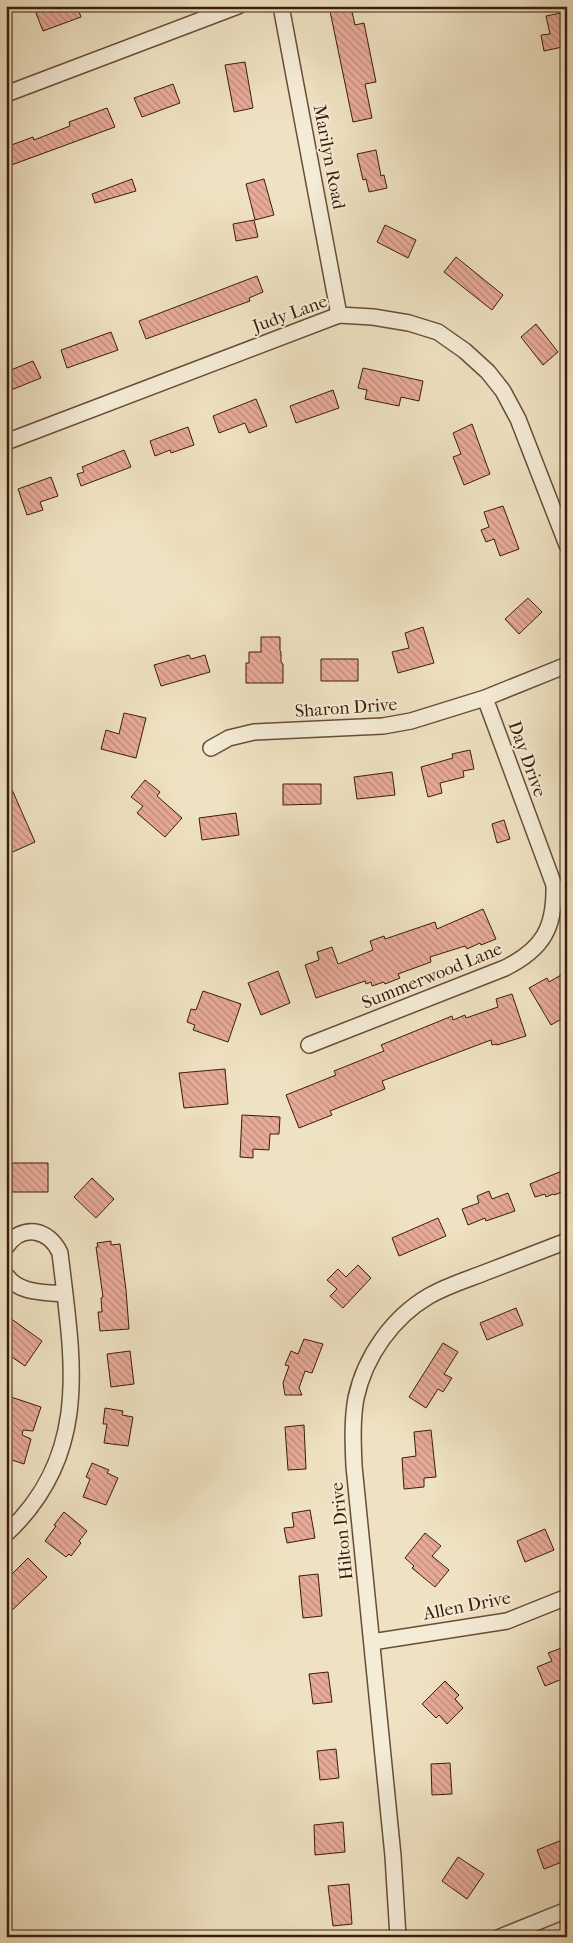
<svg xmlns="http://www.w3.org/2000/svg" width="573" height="1943" viewBox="0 0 573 1943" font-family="'IM FELL French Canon',serif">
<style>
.building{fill:url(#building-back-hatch);stroke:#3b1c0a}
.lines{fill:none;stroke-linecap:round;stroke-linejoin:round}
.minor-casing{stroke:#684e38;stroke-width:18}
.minor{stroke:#f5ecd7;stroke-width:15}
.labels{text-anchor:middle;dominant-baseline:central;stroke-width:4;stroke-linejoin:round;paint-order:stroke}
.street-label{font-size:18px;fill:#3b1c0a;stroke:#f5ecd7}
</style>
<defs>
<pattern id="building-back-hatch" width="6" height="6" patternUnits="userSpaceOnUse" patternTransform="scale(1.25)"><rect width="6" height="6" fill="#e8ab99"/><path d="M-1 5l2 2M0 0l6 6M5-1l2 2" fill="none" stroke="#bd8a7b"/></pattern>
</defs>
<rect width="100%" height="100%" fill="#efe2c2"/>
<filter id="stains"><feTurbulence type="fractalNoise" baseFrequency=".004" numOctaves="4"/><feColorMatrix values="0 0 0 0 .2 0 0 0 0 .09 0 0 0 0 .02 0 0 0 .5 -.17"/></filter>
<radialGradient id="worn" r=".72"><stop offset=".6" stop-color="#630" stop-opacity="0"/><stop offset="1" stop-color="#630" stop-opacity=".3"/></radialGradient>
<!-- building -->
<path class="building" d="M54,6H77L81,17L43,31L36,13Z
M351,7L355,25L364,23L376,82L365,84L372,118L353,122L330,11Z
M565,12L567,22V46L544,51L541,35L550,34L546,16Z
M245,62L253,108L234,112L225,65Z
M173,84L180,103L142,117L134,98Z
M107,108L115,127L6,167V147L33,137L34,140L70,126L69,122Z
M376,150L381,176L384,175L387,188L369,192L366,179L363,180L357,154Z
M132,179L136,191L95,203L92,194Z
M264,179L274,215L255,220L246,184Z
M254,220L258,237L236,241L233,224Z
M385,225L416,240L408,258L377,242Z
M456,257L503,295L492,310L444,272Z
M257,276L263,292L249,298L250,301L146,339L139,321Z
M536,324L558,352L543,365L521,337Z
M111,332L118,350L67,368L61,350Z
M33,361L41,378L6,392V372Z
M363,368L423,381L419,401L401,397L399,406L365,399L367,390L358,388Z
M333,390L339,408L296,423L290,406Z
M256,399L267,426L249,433L245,423L219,433L213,416Z
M472,424L490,474L464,485L453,457L461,454L453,433Z
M188,427L194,445L171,453L170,450L155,456L150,441Z
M124,450L131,467L81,486L77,474L84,472L82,467Z
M51,477L58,496L40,502L43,510L27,515L18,489Z
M503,506L519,549L500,556L494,539L486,542L481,530L489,527L484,512Z
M528,598L542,612L519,634L505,619Z
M423,627L434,663L398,673L392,652L409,648L405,633Z
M261,637H280V651L281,652V662L283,664V683H246V663H249V652H261Z
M189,655L191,659L205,655L210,672L161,686L154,665Z
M321,659H358V681H321Z
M124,713L146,718L136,758L101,749L106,730L119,734Z
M470,750L474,769L463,771L464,777L440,783L442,793L428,797L421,767L453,758L452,754Z
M392,772L395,795L357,799L354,777Z
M6,776L35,842L6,855Z
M145,780L160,792L157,796L182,818L165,837L137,813L143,806L131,797Z
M283,784H321V804L283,805Z
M236,813L239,835L202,840L199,818Z
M504,820L510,839L497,843L492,824Z
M483,909L496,939L481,945L480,943L467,949L465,946L430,957L431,962L398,974L400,978L385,984L384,982L372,986L371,982L366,984L365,981L316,998L305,965L319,960L317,952L332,947L338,964L373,950L370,941L384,936L385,939L435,922L437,929Z
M278,971L290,1003L261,1015L248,983Z
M561,975L567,984V1016L551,1025L529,988L547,978L549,982Z
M203,991L241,1004L228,1042L193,1030L195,1025L187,1022L191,1009L196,1010Z
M512,994L526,1036L497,1045V1044L492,1045L491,1040L382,1081L385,1089L330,1111L332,1115L299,1128L286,1095L336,1075L334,1071L384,1051L381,1045L452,1016L453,1020L465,1015L466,1018L498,1007L496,999Z
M225,1069L228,1104L184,1108L179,1073Z
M242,1115L280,1117L279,1134H270L269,1150L253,1149V1158L240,1157Z
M12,1163H48V1192H12Z
M567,1169V1190L554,1195L553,1194L546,1197L545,1194L535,1197L530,1184Z
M92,1178L114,1199L96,1218L74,1197Z
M489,1191L492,1199L508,1193L515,1211L486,1221L485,1218L468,1225L462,1209L479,1203L477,1196Z
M438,1218L446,1236L399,1256L392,1238Z
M111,1241V1245L120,1244L126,1290L129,1329L100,1331L98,1312H102L101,1298L103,1297L96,1247H98L97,1243Z
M358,1265L371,1278L343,1308L330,1296L337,1289L327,1280L338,1269L346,1277Z
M516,1308L523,1325L487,1340L480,1323Z
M6,1315L42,1341L25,1366L6,1353Z
M304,1339L323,1344L312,1373L305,1371L299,1388L302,1395H285L283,1383L289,1366L285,1365L291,1351L298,1354Z
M443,1343L458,1352L444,1374L452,1378L443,1392L438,1389L426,1408L409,1397Z
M130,1351L134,1384L111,1387L107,1354Z
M11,1397L41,1407L33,1431L23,1430L22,1435L31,1439L24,1464L6,1458V1414Z
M105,1408L123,1411L122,1415L133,1417L128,1446L104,1443L107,1424H103Z
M304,1425L306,1469L288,1470L285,1427Z
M431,1430L436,1477L424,1478V1487L404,1489L402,1458L416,1456L414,1432Z
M92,1463L109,1470L107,1473L118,1478L106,1505L83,1497L90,1479L86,1477Z
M310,1510L315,1538L287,1543L284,1528L294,1527L292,1513Z
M64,1512L87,1531L79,1541L81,1543L71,1556L69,1554L66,1557L45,1541L56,1526L54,1525Z
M545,1529L554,1550L525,1562L517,1541Z
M425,1533L441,1546L432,1556L449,1570L435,1587L412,1568L414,1566L405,1558Z
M28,1558L47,1577L6,1616V1580Z
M318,1574L322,1616L303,1618L299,1576Z
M567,1646V1677L545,1686L537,1667L552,1661L548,1653Z
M328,1672L332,1702L313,1704L309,1674Z
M445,1681L459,1695L455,1699L463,1708L447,1724L439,1715L436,1718L422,1704Z
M336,1749L339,1778L320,1780L317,1751Z
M450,1763L452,1794L432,1795L431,1764Z
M343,1822L345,1852L315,1855L314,1825Z
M567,1838V1860L544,1869L537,1850Z
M458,1857L484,1874L467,1899L442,1881Z
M349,1884L352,1924L333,1926L328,1886Z"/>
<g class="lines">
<!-- minor casing -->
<g class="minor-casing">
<path id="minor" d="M281,6L339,315
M6,94L238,6
M6,442L339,315L373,317L409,323L438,332L465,351L488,372L503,391L518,419L567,545
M211,748L229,738L254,732L383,726L411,721L485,698L567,665
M309,1045L505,968C543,949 555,928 554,885L485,698
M6,1247C22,1223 49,1229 60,1253C72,1357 93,1453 6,1534
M6,1275C19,1294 44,1292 65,1294
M372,1642L507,1621L567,1597
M398,1937L393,1856L354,1466C353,1443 352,1420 356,1398C365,1356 393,1317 429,1296C448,1285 469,1279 489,1271C515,1261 541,1251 567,1241
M500,1937L567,1910"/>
</g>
<!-- minor -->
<use href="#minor" class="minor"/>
</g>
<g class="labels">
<!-- street labels -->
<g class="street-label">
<text transform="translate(329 157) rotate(79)">Marilyn Road</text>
<text transform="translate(290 314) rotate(-20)">Judy Lane</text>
<text transform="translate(346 708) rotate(-4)">Sharon Drive</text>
<text transform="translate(527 759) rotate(70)">Day Drive</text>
<text transform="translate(432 976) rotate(-22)">Summerwood Lane</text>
<text transform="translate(342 1531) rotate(-96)">Hilton Drive</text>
<text transform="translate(467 1606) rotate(-11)">Allen Drive</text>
</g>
</g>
<!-- margin -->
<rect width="573" height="1943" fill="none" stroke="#efe2c2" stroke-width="25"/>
<rect x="8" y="8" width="558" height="1928" fill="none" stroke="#3b1c0a" stroke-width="2.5"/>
<rect x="12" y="12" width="548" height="1918" fill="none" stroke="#3b1c0a"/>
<rect width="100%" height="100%" filter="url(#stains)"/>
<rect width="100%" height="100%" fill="url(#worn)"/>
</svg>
